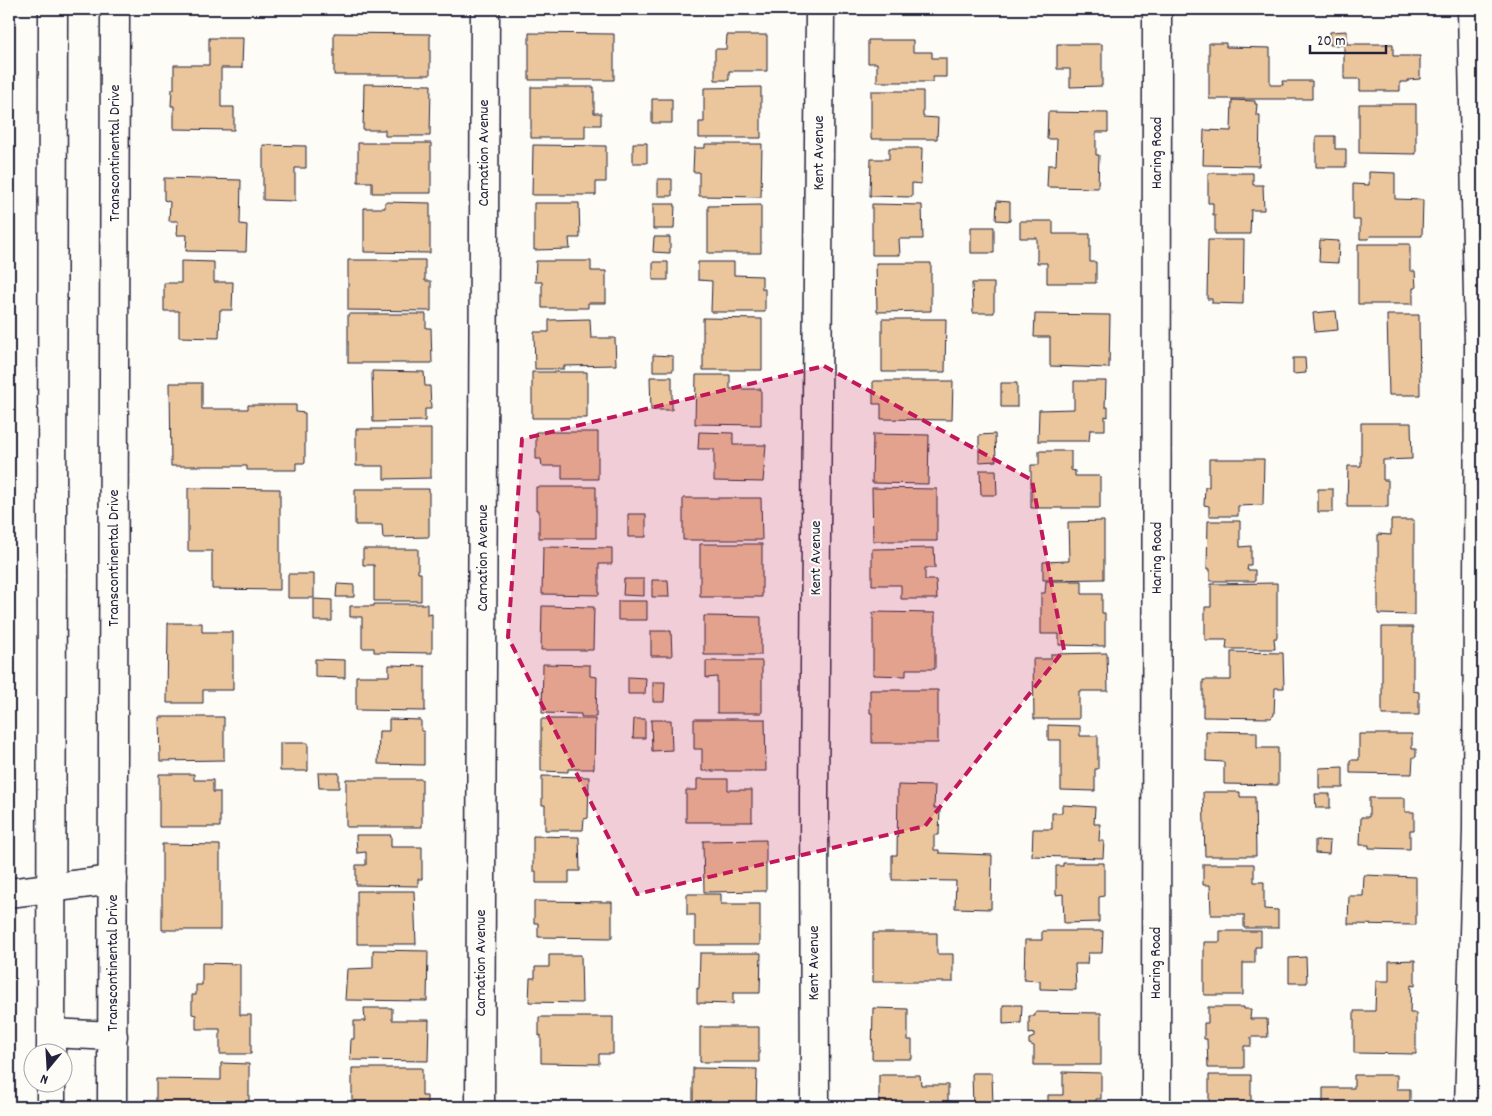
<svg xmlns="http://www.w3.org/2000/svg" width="1492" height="1116" viewBox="0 0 1492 1116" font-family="Dekko,sans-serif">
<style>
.building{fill:#ebc59b;stroke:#22223b}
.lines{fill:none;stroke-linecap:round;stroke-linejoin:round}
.street-casing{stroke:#22223b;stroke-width:31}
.secondary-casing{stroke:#22223b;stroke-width:31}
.street{stroke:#fdfcf7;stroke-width:28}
.secondary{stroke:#fdfcf7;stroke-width:28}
.marked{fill:#c2185b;fill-opacity:0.2;stroke:#c2185b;stroke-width:4;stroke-dasharray:10 6;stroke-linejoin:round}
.labels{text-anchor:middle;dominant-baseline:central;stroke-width:4;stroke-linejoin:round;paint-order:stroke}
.street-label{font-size:16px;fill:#22223b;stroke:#fdfcf7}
</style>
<rect width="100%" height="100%" fill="#fdfcf7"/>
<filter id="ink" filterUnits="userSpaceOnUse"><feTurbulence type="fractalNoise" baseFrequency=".02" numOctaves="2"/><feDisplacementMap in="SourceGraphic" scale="10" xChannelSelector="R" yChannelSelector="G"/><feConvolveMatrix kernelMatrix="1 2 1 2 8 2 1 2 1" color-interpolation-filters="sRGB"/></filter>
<g filter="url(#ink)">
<!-- building -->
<path class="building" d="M1347,31V44H1393V56H1420V79L1408,80V82H1400V91H1360V79H1344V45H1330V32Z
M334,33L430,34V75H334Z
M529,33L614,34V80H529Z
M727,35H767V71H729V80H715V49H726Z
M209,38H243L242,68H221V107H234V130L174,129V106H171L172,89H174V65H209Z
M868,40H913V52H932V58H946V77H933V82H877V63H868Z
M1209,43H1226V47L1270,48V85H1283L1282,81H1312V99H1209Z
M1057,44H1102V86L1070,87V69H1057Z
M364,84L431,85L430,136H385V130H363Z
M531,87H594V113H601V125H585V138H531Z
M761,87V138H699V122H704V88Z
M871,91H923V117L938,118L937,139H871Z
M652,99H672V123H652Z
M1232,100L1255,101V104H1257L1256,115H1260L1259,166L1203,165L1204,130L1231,131Z
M1359,104H1416V154L1359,153Z
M1048,112L1108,113V132H1096V155H1099L1098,188L1047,187L1048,165H1056L1057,139H1047Z
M1316,136H1335V149H1346V167H1316Z
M358,143H431V193H372V182H358Z
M633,143H647V163H633Z
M705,144H762L761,197L699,196V172H693L694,148H705Z
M263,145L306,146V168H295V201L263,200Z
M533,145L606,146V182H596V195H532Z
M889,148H922L921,184L912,183V197L870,196L871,159H889Z
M1369,172L1395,173V199L1423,200L1422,236H1370L1369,239H1360V220H1353V184L1369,185Z
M1208,173H1253V185H1263L1264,210H1251L1250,234H1215V215H1213V203H1208Z
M164,178L241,180L240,224L247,225L246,252L186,251L187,235H177L178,221H169L170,202L164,200Z
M658,179H672V196H658Z
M997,201L1010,202V221L996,220Z
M385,202L430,203V253L364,252V208H385Z
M534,203H579L580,238H569L570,249L534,250Z
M653,204H675L674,229H653Z
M872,204L922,205L923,239H899L900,255H872Z
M761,205V253H708V206Z
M1020,221H1053V234H1090V262H1096V283H1047V263H1037V238H1020Z
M971,227H994V253H971Z
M654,237H670V253L653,252Z
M1208,240H1244L1243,304L1212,303V299H1207Z
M1320,240L1339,241L1338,263L1319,262Z
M1358,244H1410V271H1415L1416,288H1413V304H1358Z
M348,260H425V281H431V311L348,310Z
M181,261L214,262V282H233L232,310H220L219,338L179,337V311H164V283H181Z
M536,261H591V271H606V303H588V308H542V282H535Z
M653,262H668V280H653Z
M698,262H734V275L762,276V289H765V312H711L712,281L698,280Z
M876,263H931V311L877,312Z
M972,283H994V313H973Z
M1336,311L1338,330L1315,332L1313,313Z
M348,314H426V328H431L432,363H348Z
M1035,314L1110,315L1109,368L1050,366V337H1034Z
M1387,315H1419L1420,395H1389Z
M703,318L762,319V370H703Z
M590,319L591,338H615L616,365L564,366V369H535L534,332H549V320Z
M882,319H946L945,372H882Z
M653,355L673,356V371H653Z
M1293,358H1305L1306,373L1293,374Z
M372,371L424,372L425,386H430L431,409H425V421L373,422Z
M532,372H587V418H532Z
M696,375H730V389H761V425L695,424Z
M650,377H672V410H651Z
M873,381H953L952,420L881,419V404H873Z
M1074,381H1106L1105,407H1108V417L1105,416V430H1090L1089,441H1038L1039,410L1074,409Z
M170,383H202V409H248V405H296V412L305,413V463H296V470H247V466H171Z
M1001,383H1017V407H1001Z
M1361,423H1411L1412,459L1383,460V480H1388V507H1347L1348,466H1361Z
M356,429H431V478L384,479V466H356Z
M536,432H598V479H562V466H542L541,459H536Z
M699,432L733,433V445H766L763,482L714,481V449H698Z
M873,434L929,435L928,484L872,483Z
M995,434L996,461L979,462V435Z
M1039,451H1071V470L1075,471V476H1100V508H1031V465H1039Z
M1209,459H1264L1263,505L1238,506V516H1209V506L1204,505L1205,487H1209Z
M980,470H996L997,495H981Z
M536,487H596V538H539V510H536Z
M188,488L280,489V590L212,589V551H188Z
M872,488L937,489V541H873Z
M355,489H429V537L383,538L382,525H355Z
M1318,489H1333V512H1318Z
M683,498H761L762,540H683Z
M628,514H646V537H628Z
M1391,520H1414V615L1378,614V534L1391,535Z
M1104,521V579L1043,580V562L1069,561L1068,522Z
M1208,521H1240V547L1251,546V565H1248L1247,570H1255V581H1210V569H1207Z
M700,544H762V597H700Z
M543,547L612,548V564H599V595L542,594Z
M934,548L935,568H925V580H936L937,599H901V585H872V549Z
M363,549H418V573H421V601H374V565H363Z
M288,574H314V598H288Z
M624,579H644V596L623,595Z
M652,580H668L669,597H652Z
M1046,581H1082V594H1102V613H1105V646L1059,645V634H1041V593H1045Z
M1277,583V638H1274L1275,649H1226L1227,640H1205V607H1211V584Z
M337,584L354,585V597H336Z
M314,599L332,600V621H314Z
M618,601H647V620H618Z
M374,604H427V615L432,614V653L374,652V648H362V617H350V606H374Z
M542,606L594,607L593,650H541Z
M873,612L935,613V669H906V676L873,675Z
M704,616L761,617V655H704Z
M168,623H202V632H233V690H203V703H167Z
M1382,627H1413V691L1419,692V715H1382Z
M651,631H671L672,656H651Z
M1231,652L1283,653L1284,688H1275L1274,715L1271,718L1203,717V680H1231Z
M1107,653L1108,691H1079V719H1034L1033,659H1051V654Z
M315,659L345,660V678L315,677Z
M706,661H762V713H717V677L706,678Z
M543,664L590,665V676L597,677L596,717H581V714L542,713Z
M389,665L425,666V711L356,710V676H389Z
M628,677L646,678L645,694H628Z
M653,682H665L664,702H653Z
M870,690H938V743H872V713H870Z
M159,717H224V760L160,761Z
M389,719L421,720V731H424V765L378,764L379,731H389Z
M541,719H595L594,769H568V772L541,771Z
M634,719H645V738H633Z
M694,719H765L766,771H702V749H694Z
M651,720H671L672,750L652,751Z
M1048,725L1080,726V736H1098V769H1095V791L1061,790V740H1048Z
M1206,731L1257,732V748H1278V785L1224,784V762L1206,761Z
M1359,734H1412V749H1416V757H1413L1412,774L1350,773V760H1359Z
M280,743H308V771H280Z
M1343,767V788H1319V768Z
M318,773H339V788H319Z
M159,774H194V780H213V792H220V827H159Z
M542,776L589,777L588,818L584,819L583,830H545V805H542Z
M346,779H422V827H346Z
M697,779H728V790H752V822H686V790H697Z
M898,785L935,786L934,808H940L939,835H934V850H939V853L992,855L991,909L955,908L956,881L892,880V855H897Z
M1203,792H1240V797H1255L1256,856H1205Z
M1315,794H1330V808H1316Z
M1369,798H1405V812H1414V830H1410V849L1369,848V845H1360L1361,817H1369Z
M1062,805L1095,807L1094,824H1100L1099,841H1104L1103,858L1032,856L1033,829H1052V813H1062Z
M356,835H391V847H422V879H418V886L356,885V865H366V852L357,853Z
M533,836L579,837L580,871H569V883H536V871H533Z
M766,840V891L704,892L703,841Z
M1315,840L1330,841L1329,854L1315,853Z
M162,844L220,845V930H162Z
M1063,863H1104V896L1099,897V922L1064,923L1063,894L1056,895V866H1063Z
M1203,864H1254V882H1264V909L1278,910V928H1244V915H1211L1210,885H1203Z
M1364,875L1416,877V925L1348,924L1349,896H1363Z
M357,891H414L416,944H357Z
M687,894H721V904H760V945H695V915H687Z
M534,901L612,902V938L538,937V923H534Z
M1042,931H1103L1102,953H1088L1087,964H1075L1076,990L1040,989V981L1024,980L1025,940H1042Z
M1220,931H1261V947H1255V963H1243V995H1204V942H1220Z
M873,933H937V954H953V982H873Z
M373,950L428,951L427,1001L345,1000L347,969L373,968Z
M700,953H761L760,993H733V1004L697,1003V988L699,989Z
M549,955H581L582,1003L529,1002L530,978H535V967H549Z
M1306,957L1307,983H1289V958Z
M1415,960V986L1411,985L1410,1013H1416V1054L1354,1053V1011H1375L1376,981H1389V961Z
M202,963L240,964V1015H251V1054H220V1029H196V1015L192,1014V995H196V985H202Z
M1003,1005H1022L1021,1023L1003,1024Z
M1208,1007H1244V1009H1251L1250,1019H1267L1268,1037H1251V1046H1244V1068H1208L1207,1039H1204V1023H1208Z
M364,1008H392V1020H429L428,1061L350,1060L351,1039H354V1021H365Z
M873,1008L908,1009V1040H912V1059H872Z
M1035,1012L1101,1013V1065H1034V1046L1029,1044V1039L1034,1037V1033L1029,1034V1016H1035Z
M539,1017H613V1054H599V1064L541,1063V1035L539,1036Z
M700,1027H759V1062H700Z
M221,1063L249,1064V1104H219V1107H156V1079L221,1080Z
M352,1068H422V1096H427V1107L352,1106Z
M693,1068L757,1069L756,1107H693Z
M1063,1072L1101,1073V1099H1096V1107H1048V1095H1063Z
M972,1073H992L993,1107H973Z
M879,1075H920L921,1085H948V1107H879Z
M1209,1075H1251V1104H1264V1107H1209Z
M1354,1075H1397V1089H1410V1107H1323V1088H1354Z"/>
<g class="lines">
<!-- street casing -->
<g class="street-casing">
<path id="street" d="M9,893L113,880
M480,1107L485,9
M815,1107L814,798L820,9
M1156,1107L1157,9
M1469,1107L1477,830L1479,344L1472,9"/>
</g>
<!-- secondary casing -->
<g class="secondary-casing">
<path id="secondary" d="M51,1033L113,1036
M51,1054L53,9
M51,1107V1084
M112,1107L115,9"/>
</g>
<!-- street -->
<use href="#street" class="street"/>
<!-- secondary -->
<use href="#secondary" class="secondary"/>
</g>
</g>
<!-- marked area -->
<path class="marked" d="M824,366L1032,480L1064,650L925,826L637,894L508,637L522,439Z"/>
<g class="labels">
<!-- street labels -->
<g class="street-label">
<text transform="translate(115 153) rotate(-90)">Transcontinental Drive</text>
<text transform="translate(484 153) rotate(-90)">Carnation Avenue</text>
<text transform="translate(819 153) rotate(-90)">Kent Avenue</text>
<text transform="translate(1157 153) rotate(-90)">Haring Road</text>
<text transform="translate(114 558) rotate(-90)">Transcontinental Drive</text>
<text transform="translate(483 558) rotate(-90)">Carnation Avenue</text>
<text transform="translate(816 558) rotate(-90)">Kent Avenue</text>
<text transform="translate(1157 558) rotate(-90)">Haring Road</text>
<text transform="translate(113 963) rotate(-90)">Transcontinental Drive</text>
<text transform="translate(481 963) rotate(-90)">Carnation Avenue</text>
<text transform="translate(814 963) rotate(-90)">Kent Avenue</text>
<text transform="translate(1156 963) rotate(-90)">Haring Road</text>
</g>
</g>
<!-- margin -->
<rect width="1492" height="1116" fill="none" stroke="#fdfcf7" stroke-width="30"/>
<rect x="15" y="15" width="1462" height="1086" fill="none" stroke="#22223b" stroke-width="2" filter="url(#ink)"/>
<!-- north arrow -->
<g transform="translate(48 1068) rotate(198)"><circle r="24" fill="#fdfcf7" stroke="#a5a5ac"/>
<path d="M0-4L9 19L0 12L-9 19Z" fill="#22223b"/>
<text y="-8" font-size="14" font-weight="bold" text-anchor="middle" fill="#22223b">N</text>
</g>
<!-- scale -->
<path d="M1310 45v8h76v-8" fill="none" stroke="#22223b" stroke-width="2.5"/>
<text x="1317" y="45" font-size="15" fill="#22223b" stroke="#fdfcf7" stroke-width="4" paint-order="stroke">20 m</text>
</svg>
